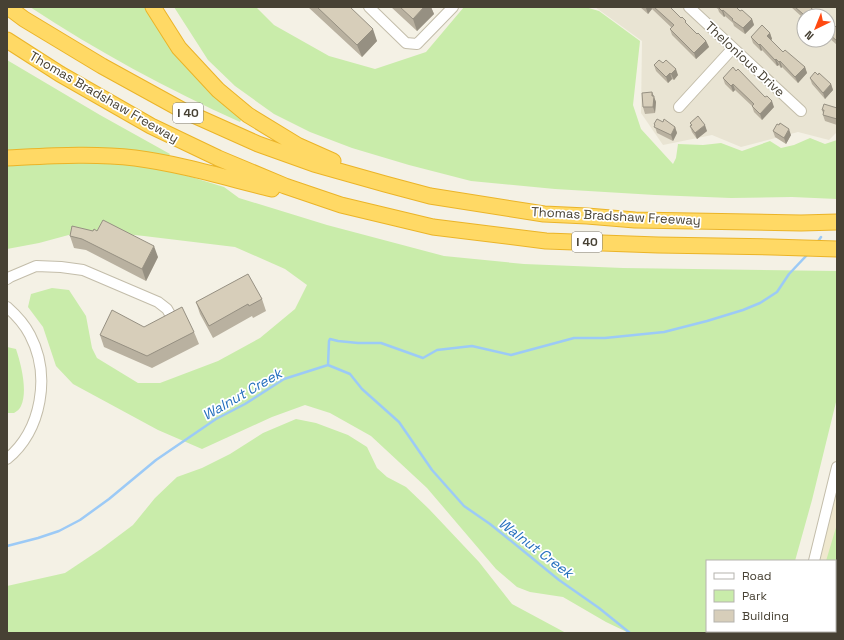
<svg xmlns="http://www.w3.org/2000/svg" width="844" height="640" viewBox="0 0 844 640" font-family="'Space Grotesk',sans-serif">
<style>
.residential{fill:#e9e4d3;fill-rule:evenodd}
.education{fill:#efe8ce}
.green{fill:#c9ecaa}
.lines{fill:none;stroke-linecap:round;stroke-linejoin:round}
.stream{stroke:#9ccaf6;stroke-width:2.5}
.minor-casing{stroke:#c3bdaa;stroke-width:12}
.highway-casing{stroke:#ebb428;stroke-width:17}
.minor{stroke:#fff;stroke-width:10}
.highway{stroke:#ffd965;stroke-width:15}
.wall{fill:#b9b1a0}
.shaded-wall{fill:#969082}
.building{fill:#d7ceba;stroke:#969082}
.labels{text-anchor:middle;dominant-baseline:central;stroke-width:3.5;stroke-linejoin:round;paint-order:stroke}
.shield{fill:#fff;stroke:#7e7a71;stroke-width:1}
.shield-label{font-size:12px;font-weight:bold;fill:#474134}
.street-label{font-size:13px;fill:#474134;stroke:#fff}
.water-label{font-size:14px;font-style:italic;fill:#246fbd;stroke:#fff}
</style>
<rect width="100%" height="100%" fill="#f4f1e5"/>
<!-- residential -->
<path class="residential" d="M595,7H837V132L829,140L798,132L741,147L712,135L663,145L641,113L642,41ZM804,16H828V40H804Z"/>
<!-- education -->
<path class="education" d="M837,489V588L835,561H820Z"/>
<!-- green -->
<path class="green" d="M30,7H146L243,117L240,122C167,89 97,51 30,7Z
M174,7H256L274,25L329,56L375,69L426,52L464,7H585L599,11L640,41L633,105L641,129L673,164L676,158L678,144L703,145L721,143L742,151L770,141L781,148L794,145L810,138L825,144L837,140V199L792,197L731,198L655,195L555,189L471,181L409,165L352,148L310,132L274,114L235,86L208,60Z
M7,60L100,115L170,154L167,159L7,152Z
M121,161L165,169L224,187L239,198L327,225L444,256L524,264L623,268L837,271V398L812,500L795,561H707V631H776L775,633H629L606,622L563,597L530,592L517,587L496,569L427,488L371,436L330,413L305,405L272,417L202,449L158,430L73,384L56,366L43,327L28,307L31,294L52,288L69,290L86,316L92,348L97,358L138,383H160L218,361L260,338L295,309L307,285L285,269L235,247L144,236L105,232L76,233L39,243L7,249V165Z
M7,347L16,349C21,364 28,391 21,406C20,409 17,411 14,413H7Z
M296,419L316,423L348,435L367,447L377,468L387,477L406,487L429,509L479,562L512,604L566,633H7V586L65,573L101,549L133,525L155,498L177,477L202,468L230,454L263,433Z
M837,524V633H810L808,631H835V561H826Z"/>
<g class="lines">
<!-- stream -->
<path class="stream" d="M817,243L821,237
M328,365L329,341L330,339L338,341L358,343H381L423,358L437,350L472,346L511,355L574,338H605L664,332L707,321L743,310L760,303L777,292L789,274L808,254
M7,546L38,538L59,531L80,520L109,499L156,460L216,419L245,404L284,379L328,365L350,374L362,389L399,422L432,470L464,506L490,524L521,549L559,580L599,608L630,633"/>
<!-- minor casing -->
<g class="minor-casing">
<path id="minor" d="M369,7L406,43L417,44L453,7
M689,7L801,111
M679,107L733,48
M7,279L10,277L36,266L61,267L83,270L158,302L167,309L171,316
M7,307C16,315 25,325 30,335C51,375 42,430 7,459
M814,561L837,467
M793,633L794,631"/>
</g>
<!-- highway casing -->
<g class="highway-casing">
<path id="highway" d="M8,7L24,19L102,66L182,110L258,144L314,164L385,184L430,196L544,214L587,216L635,220L801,223L837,222
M153,7L179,48L218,90L248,115L297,145L333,161
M7,40L60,74L151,126L218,158L285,186L341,205L433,227L546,241L658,245L772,247L837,249
M7,158C50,156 93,153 135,158C181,164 227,178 272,189"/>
</g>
<!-- minor -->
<use href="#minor" class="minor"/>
<!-- highway -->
<use href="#highway" class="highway"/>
</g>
<!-- wall -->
<path class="wall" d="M308,7H350L377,41L362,57Z
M391,7H431L434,14L417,31Z
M640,7H670L697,34L706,41L709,47L696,59L672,35L670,29L672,28L652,9L648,14Z
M715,7H736L740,11L752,19L754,25L745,34L734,26L733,23L725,16L724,17L719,12L718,9Z
M791,7H810L804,16V27L801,25L799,19L801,16Z
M828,24L831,26L837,28V45L828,37Z
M770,33L772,39L771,40L783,52L805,67L807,73L798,83L782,67L781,68L779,65L777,66L762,50L761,51L753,43L751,37Z
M663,63L678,75L674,80L672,79L668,83L656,71L654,65Z
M723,78L774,107L762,120L754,112L752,106L735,90L733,92L725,84Z
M810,78L831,84L833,90L825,99L812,84Z
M652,92L656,102L655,113L645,114L643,107Z
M837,108V125L825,121L823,115V113L822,110Z
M663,122L675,127L677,133L673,141L657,133L654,124Z
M690,123L707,131L697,139L692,132L690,126L691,125Z
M773,131L791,135L786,144L775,137Z
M72,226L158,257L146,281L86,250L74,248L70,236Z
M262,299L266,311L253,318L252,316L213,338L200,314L196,302Z
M144,327L194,332L199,344L152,368L104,347L100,335Z"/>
<!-- shaded-wall -->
<path class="shaded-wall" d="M424,7H431L434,14L417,31L413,19Z
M646,7H651L652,9L648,14L646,8Z
M723,10L725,16L724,17L722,11Z
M752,19L754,25L745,34L743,28Z
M373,29L377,41L362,57L357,45Z
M770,33L772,39L769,42L767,36Z
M706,41L709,47L696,59L694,53Z
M760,44L762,50L761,51L759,45Z
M776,59L779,65L777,66L775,60Z
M780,61L782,67L781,68L779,62Z
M805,67L807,73L798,83L795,77Z
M676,69L678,75L674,80L671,74Z
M670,73L672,79L668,83L666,77Z
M733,84L735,90L733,92L731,86Z
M831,84L833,90L825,99L823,93Z
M652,92L656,102L655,113L653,107Z
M772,101L774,107L762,120L760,114Z
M705,125L707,131L697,139L695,133Z
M675,127L677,133L673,141L671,135Z
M789,129L791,135L786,144L784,138Z
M154,246L158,257L146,281L142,269Z"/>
<!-- building -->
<path class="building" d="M317,7H350L373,29L357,45Z
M400,7H424L413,19Z
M654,7H670L681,18L682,17L686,21L685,22L697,34L698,33L706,41L694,53L670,29L674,25Z
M718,7H736L740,11L742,10L752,19L743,28L732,20L733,19L723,10L722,11Z
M795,7H810L820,16H804V24L799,19L803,14Z
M828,24L831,26L833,24L837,28V41L828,33Z
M762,25L770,33L767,36L783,52L785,50L805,67L795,77L780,61L779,62L776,59L775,60L760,44L759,45L751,37Z
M659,60L663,63L666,60L676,69L671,74L670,73L666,77L654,65Z
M733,67L736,71L738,69L765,97L767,96L772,101L760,114L752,106L754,104L733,84L731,86L723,78Z
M815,72L818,75L819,73L831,84L823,93L810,78Z
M652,92V96H654L653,107H643L642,93Z
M824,104L837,108V119L823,115L824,110H822Z
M698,116L705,125L695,133L690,126L692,125L690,123Z
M657,119L663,122L664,119L675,127L671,135L654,127L655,125L654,124Z
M780,123L789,129L784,138L773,131L777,124L779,125Z
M103,220L154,246L142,269L82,239L70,236L72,226L93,231L94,229L97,231Z
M248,274L262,299L249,306L248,304L209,326L196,302Z
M182,307L194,332L147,356L100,335L112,310L144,327Z"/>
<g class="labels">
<!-- shield labels -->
<g class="shield">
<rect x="173" y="103" width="30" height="20" rx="3"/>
<rect x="572" y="232" width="30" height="20" rx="3"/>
</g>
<g class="shield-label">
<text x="188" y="113">I 40</text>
<text x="587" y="242">I 40</text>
</g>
<!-- street labels -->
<g class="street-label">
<text transform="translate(745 59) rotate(43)">Thelonious Drive</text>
<text transform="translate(104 97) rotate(30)">Thomas Bradshaw Freeway</text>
<text transform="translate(616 216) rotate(3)">Thomas Bradshaw Freeway</text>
</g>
<!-- water labels -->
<g class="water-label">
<text transform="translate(242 394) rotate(-30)">Walnut Creek</text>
<text transform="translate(536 548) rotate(37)">Walnut Creek</text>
</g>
</g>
<!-- border -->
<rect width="844" height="640" fill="none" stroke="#474134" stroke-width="16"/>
<!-- legend -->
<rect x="706" y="560" width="130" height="72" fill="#ffffff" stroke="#b5b3ae"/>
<rect x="714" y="573" width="20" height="6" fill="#ffffff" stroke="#b5b3ae"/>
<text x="742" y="580" font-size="12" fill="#474134">Road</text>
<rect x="714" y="590" width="20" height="12" fill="#c9ecaa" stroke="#b5b3ae"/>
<text x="742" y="600" font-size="12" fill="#474134">Park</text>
<rect x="714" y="610" width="20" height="12" fill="#d7ceba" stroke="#b5b3ae"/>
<text x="742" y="620" font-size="12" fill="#474134">Building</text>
<!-- north arrow -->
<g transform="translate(816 28) rotate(223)"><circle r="19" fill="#ffffff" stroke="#b5b3ae"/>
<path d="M0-3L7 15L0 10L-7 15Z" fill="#ff4911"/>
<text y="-6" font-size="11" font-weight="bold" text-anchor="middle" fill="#474134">N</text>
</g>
</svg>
